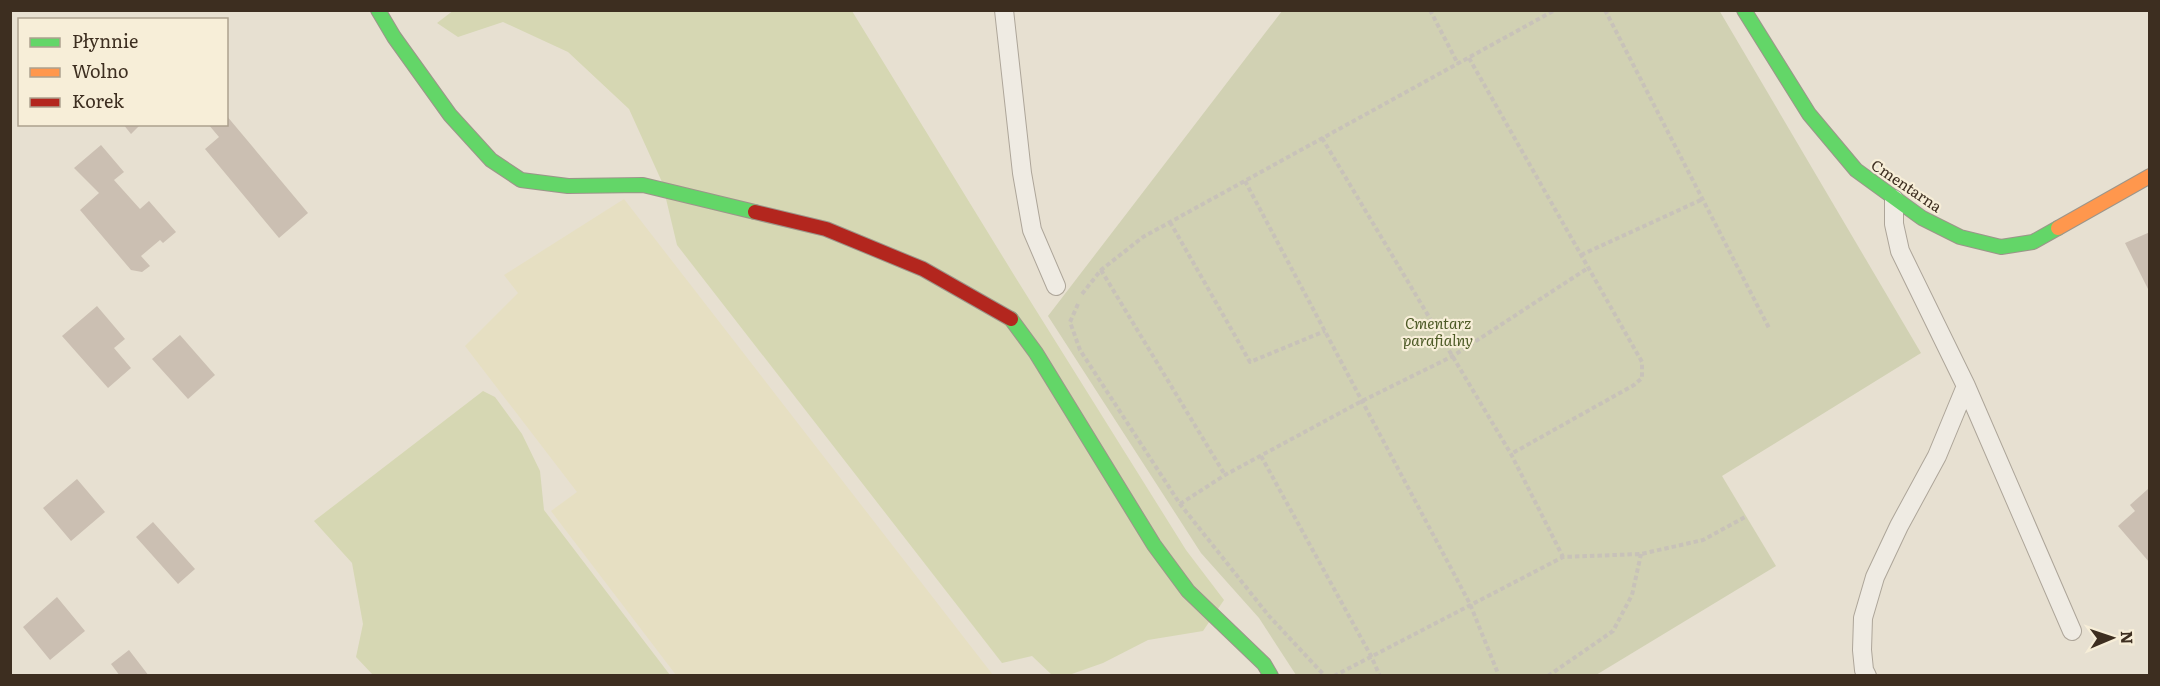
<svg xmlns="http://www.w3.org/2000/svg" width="2160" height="686" viewBox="0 0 2160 686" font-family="Literata,serif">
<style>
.farmland{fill:#e6dfc2}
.green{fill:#d6d7b3}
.cemetery{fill:#d1d1b3}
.building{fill:#cbbfb2}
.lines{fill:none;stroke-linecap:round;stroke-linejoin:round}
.lane-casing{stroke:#ada599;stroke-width:20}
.fast-casing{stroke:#9c958a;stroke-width:16}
.slow-casing{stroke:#9c958a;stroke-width:16}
.jam-casing{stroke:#9c958a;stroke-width:16}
.path{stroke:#c8c2b9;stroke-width:4;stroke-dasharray:4.5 3;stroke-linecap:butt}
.lane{stroke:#efebe3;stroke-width:18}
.fast{stroke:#63d668;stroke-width:14}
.slow{stroke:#ff974d;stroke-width:14}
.jam{stroke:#b3261e;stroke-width:14}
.labels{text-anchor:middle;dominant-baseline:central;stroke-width:4.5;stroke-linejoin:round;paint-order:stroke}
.street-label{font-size:15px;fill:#3d2e20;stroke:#f7eed8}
.park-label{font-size:15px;font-style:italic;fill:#4d5a26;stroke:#f7eed8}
</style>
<rect width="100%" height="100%" fill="#e7e0d1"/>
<!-- farmland -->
<path class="farmland" d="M624,199L993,675H676L551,511L577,492L465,346L518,293L504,275Z"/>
<!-- green -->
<path class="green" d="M454,10L852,11L1014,275L1186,550L1224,600L1203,631L1148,640L1103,663L1069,675H1052L1032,656L1002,663L677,245L662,182L629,109L568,52L503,22L458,37L437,23Z
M483,391L495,397L522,434L540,471L544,510L670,675H373L356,657L363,624L352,563L314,521Z"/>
<!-- cemetery -->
<path class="cemetery" d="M1719,10L1921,353L1722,476L1776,566L1596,675H1296L1259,618L1201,553L1048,316L1282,11Z"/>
<!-- building -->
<path class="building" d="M226,115L308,213L279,238L205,149L219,137L208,124H226Z
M123,124H141L131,134Z
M101,145L124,172L114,180L140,209L149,201L176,232L163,243L160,240L141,256L150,266L142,272L131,270L80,210L99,193L74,168Z
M2150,232V293L2125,243Z
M97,306L125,339L114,348L131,368L108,388L62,336Z
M180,335L215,375L188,399L152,359Z
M77,479L105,512L71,541L43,508Z
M2148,489L2150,491V563L2118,526L2135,511L2130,505Z
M153,522L195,569L178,584L136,537Z
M57,597L85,631L50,660L23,627Z
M129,650L149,676H120L111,664Z"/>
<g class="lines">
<!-- lane casing -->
<g class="lane-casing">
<path id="lane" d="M1004,10L1022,173L1032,230L1056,286
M1894,199V224L1900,251L1966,386L2072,631
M1867,676L1864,670L1862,650L1863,618L1875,577L1899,526L1937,456L1966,386"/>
</g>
<!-- fast casing -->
<g class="fast-casing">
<path id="fast" d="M378,10L394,37L450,115L491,160L521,180L568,186L643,185L755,212
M1744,10L1809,114L1856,170L1922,218L1960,237L2001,247L2033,242L2058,228
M1011,319L1036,353L1154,545L1188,591L1264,664L1271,676"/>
</g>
<!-- slow casing -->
<g class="slow-casing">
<path id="slow" d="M2058,228L2150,176"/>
</g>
<!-- jam casing -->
<g class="jam-casing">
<path id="jam" d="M755,212L826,229L923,269L1011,319"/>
</g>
<!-- path -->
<path class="path" d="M1430,10L1458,64
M1605,10L1769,328
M1469,58L1642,362V378L1634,385L1511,454
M1322,138L1511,454L1563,557
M1245,181L1470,604L1499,676
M1170,222L1250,362L1325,331
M1581,255L1703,199
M1101,270L1225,475
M1082,294L1101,270L1143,237L1555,10
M1078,304L1070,322L1080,350L1180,504L1269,616L1325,676
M1261,456L1371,656L1380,676
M1180,504L1225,475L1362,401L1453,356L1588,268
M1334,676L1563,557L1641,554L1703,540L1745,517
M1548,676L1613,631L1632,595L1641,554"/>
<!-- lane -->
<use href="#lane" class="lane"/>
<!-- fast -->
<use href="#fast" class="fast"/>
<!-- slow -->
<use href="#slow" class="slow"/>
<!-- jam -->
<use href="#jam" class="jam"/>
</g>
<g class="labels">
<!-- street labels -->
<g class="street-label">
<text transform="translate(1907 185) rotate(34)">Cmentarna</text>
</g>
<!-- park labels -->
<g class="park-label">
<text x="1438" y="322">Cmentarz<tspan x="1438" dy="17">parafialny</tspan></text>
</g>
</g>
<!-- border -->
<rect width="2160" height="686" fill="none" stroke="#3d2e20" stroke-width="24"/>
<!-- legend -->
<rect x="18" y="18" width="210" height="108" fill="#f7eed8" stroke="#ada18e" stroke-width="1.5"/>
<rect x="30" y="38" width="30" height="9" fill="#63d668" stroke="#ada18e" stroke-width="1.5"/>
<text x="72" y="48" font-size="18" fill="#3d2e20">Płynnie</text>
<rect x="30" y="68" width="30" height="9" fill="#ff974d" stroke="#ada18e" stroke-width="1.5"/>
<text x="72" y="78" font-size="18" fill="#3d2e20">Wolno</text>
<rect x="30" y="98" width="30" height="9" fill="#b3261e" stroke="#ada18e" stroke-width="1.5"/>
<text x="72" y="108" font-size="18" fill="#3d2e20">Korek</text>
<!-- north arrow -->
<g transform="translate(2112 638) rotate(88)" stroke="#f7eed8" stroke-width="4.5" paint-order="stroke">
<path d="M0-4.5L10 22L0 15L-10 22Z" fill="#3d2e20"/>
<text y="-9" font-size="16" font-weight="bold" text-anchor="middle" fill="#3d2e20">N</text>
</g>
</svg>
